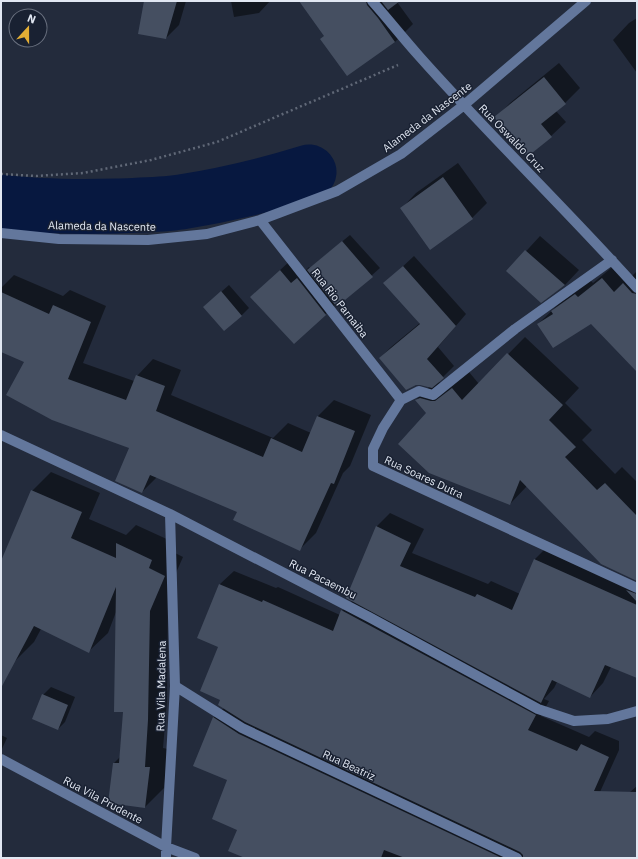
<svg xmlns="http://www.w3.org/2000/svg" width="638" height="859" viewBox="0 0 638 859" font-family="'IBM Plex Sans',sans-serif">
<style>
.shadow{fill:#0007}
.lines{fill:none;stroke-linecap:round;stroke-linejoin:round}
.river{stroke:#071840;stroke-width:55}
.building{fill:#454f61}
.path{stroke:#606877;stroke-width:2.5;stroke-dasharray:2 3;stroke-linecap:butt}
.minor{stroke:#63779c;stroke-width:10}
.labels{text-anchor:middle;dominant-baseline:central;stroke-width:3;stroke-linejoin:round;paint-order:stroke}
.street-label{font-size:11px;fill:#e1e7f2;stroke:#192132}
</style>
<rect width="100%" height="100%" fill="#232b3c"/>
<!-- shadow -->
<path class="shadow" d="M145,1H186L179,25L166,38Z
M231,1H270L259,13L234,17Z
M300,1H399L397,2L413,24L395,42L325,35Z
M637,18V73L613,40L629,23Z
M559,63L580,88L565,103L556,111L566,122L551,136L496,118L510,103Z
M458,163L487,203L472,218L431,248L402,208L416,193Z
M350,235L380,268L345,299L344,298L336,304L294,343L251,297L292,259L304,272L309,267L310,268L316,263Z
M540,236L579,270L565,285L541,301L508,271Z
M414,256L466,314L438,347L454,366L438,382L449,385L469,372L479,384L525,337L579,388L565,403L592,430L582,440L615,474L622,467L637,482V566L527,486L510,504L416,400L430,386L380,358L391,347L420,323L385,283Z
M616,264L629,279L637,271V370L591,323L538,324L566,297L590,280L593,283Z
M14,275L63,296L70,290L106,306L83,363L134,381L137,376L153,359L181,370L171,395L273,438L288,423L311,433L318,416L334,400L371,415L350,466L343,473L316,533L299,550L238,511L157,477L142,492L130,448L26,361L1,351V288Z
M229,285L249,308L241,316L204,307Z
M51,472L100,493L89,519L126,535L136,525L171,541L167,549L183,557L168,591L167,701L163,748L168,749L164,788L145,807L114,763L120,757L124,711L116,612L108,633L89,651L41,629L34,642L15,661L1,654V563L32,491Z
M390,513L424,529L412,553L488,584L491,581L520,594L535,559L548,546L637,586V677L611,667L603,683L590,697L557,682L554,688L544,699L549,701L541,716L589,737L595,731L619,741V750L581,834L637,786V858H253L238,829L229,780L213,718L224,708L221,699L220,647L198,637L220,584L234,571L276,588L278,587L340,615L342,611L353,600L348,598L377,526Z
M51,687L75,697L65,722L58,729L43,695Z
M1,735L7,738L1,751Z"/>
<g class="lines">
<!-- river -->
<path class="river" d="M1,202C39,207 78,207 117,206C138,205 160,205 181,202C225,195 267,185 309,172"/>
</g>
<!-- building -->
<path class="building" d="M144,1H177L166,39L138,34Z
M299,1H366L367,5L378,18L395,42L347,76L320,39L324,36Z
M381,1H400L388,10Z
M544,77L566,104L541,124L552,137L527,157L494,117Z
M443,177L473,219L430,250L400,208Z
M342,241L373,277L345,300L344,299L336,306L307,270Z
M525,250L565,285L541,303L506,271Z
M403,266L456,326L427,359L444,378L432,388L420,385H416L406,390L379,358L420,324L383,283Z
M280,270L291,283L297,278L326,315L294,344L250,297Z
M602,278L614,292L623,283L632,293L637,294V372L591,324L553,348L537,324L553,314L551,311L575,294L578,297Z
M221,291L242,316L224,331L203,307Z
M1,292L49,314L53,305L91,322L68,379L126,400L136,375L165,386L156,411L263,457L271,438L302,452L317,416L355,431L334,484L331,483L300,551L233,520L237,512L150,475L142,493L115,481L129,448L52,420L6,395L24,362L1,352Z
M507,353L563,405L549,420L576,447L565,457L597,490L605,483L637,516V581L601,564L520,480L510,505L429,473L398,444L426,413L415,400L420,398L431,401H435L452,388L462,400Z
M31,490L82,512L71,538L116,558V543L152,560L149,568L165,576L150,611L148,720L145,767H150L145,808L108,803L113,763H119L123,712H114L116,587L89,653L34,626L1,688V561Z
M376,526L411,543L400,566L475,597L477,594L512,610L534,559L637,605V678L605,665L590,698L552,680L541,703L346,598Z
M219,584L262,602L263,600L333,631L341,610L536,715L528,730L577,751L581,744L609,757L594,791L637,792V858H523V855L520,852L245,722L218,705L220,700L200,691L218,647L197,638Z
M626,590L637,594V602Z
M42,694L68,705L58,730L32,719Z
M213,717L239,734L502,858H405L384,850L381,858H245L228,851L237,830L212,819L227,780L193,766Z"/>
<g class="lines">
<!-- path -->
<path class="path" d="M1,174L36,176L83,173L151,160L217,142L398,65"/>
<!-- minor -->
<path class="minor" d="M372,1C388,19 403,38 419,56C490,136 566,209 637,288
M260,220L401,400
M1,233L59,239L148,240L207,234L260,220L337,191L401,154L464,105L586,1
M612,260L515,329L433,395L419,391L401,400L383,428L373,449V466L637,588
M1,435L170,514L369,617L538,709L574,721L608,719L637,711
M175,686L242,728L517,858
M1,759L166,847L195,858
M166,858V847L175,686L170,514"/>
</g>
<g class="labels">
<!-- street labels -->
<g class="street-label">
<text transform="translate(427 117) rotate(-37)">Alameda da Nascente</text>
<text transform="translate(512 138) rotate(46)">Rua Oswaldo Cruz</text>
<text transform="translate(102 226) rotate(1)">Alameda da Nascente</text>
<text transform="translate(340 303) rotate(52)">Rua Rio Parnaiba</text>
<text transform="translate(424 477) rotate(25)">Rua Soares Dutra</text>
<text transform="translate(323 579) rotate(27)">Rua Pacaembu</text>
<text transform="translate(161 686) rotate(-89)">Rua Vila Madalena</text>
<text transform="translate(349 765) rotate(25)">Rua Beatriz</text>
<text transform="translate(103 800) rotate(28)">Rua Vila Prudente</text>
</g>
</g>
<!-- border -->
<rect width="638" height="859" fill="none" stroke="#e1e7f2" stroke-width="4"/>
<!-- north arrow -->
<g transform="translate(28 28) rotate(21)"><circle r="19" fill="#192132" stroke="#69707f"/>
<path d="M0-3L7 15L0 10L-7 15Z" fill="#e3ae35"/>
<text y="-6" font-size="11" font-weight="bold" text-anchor="middle" fill="#e1e7f2">N</text>
</g>
</svg>
